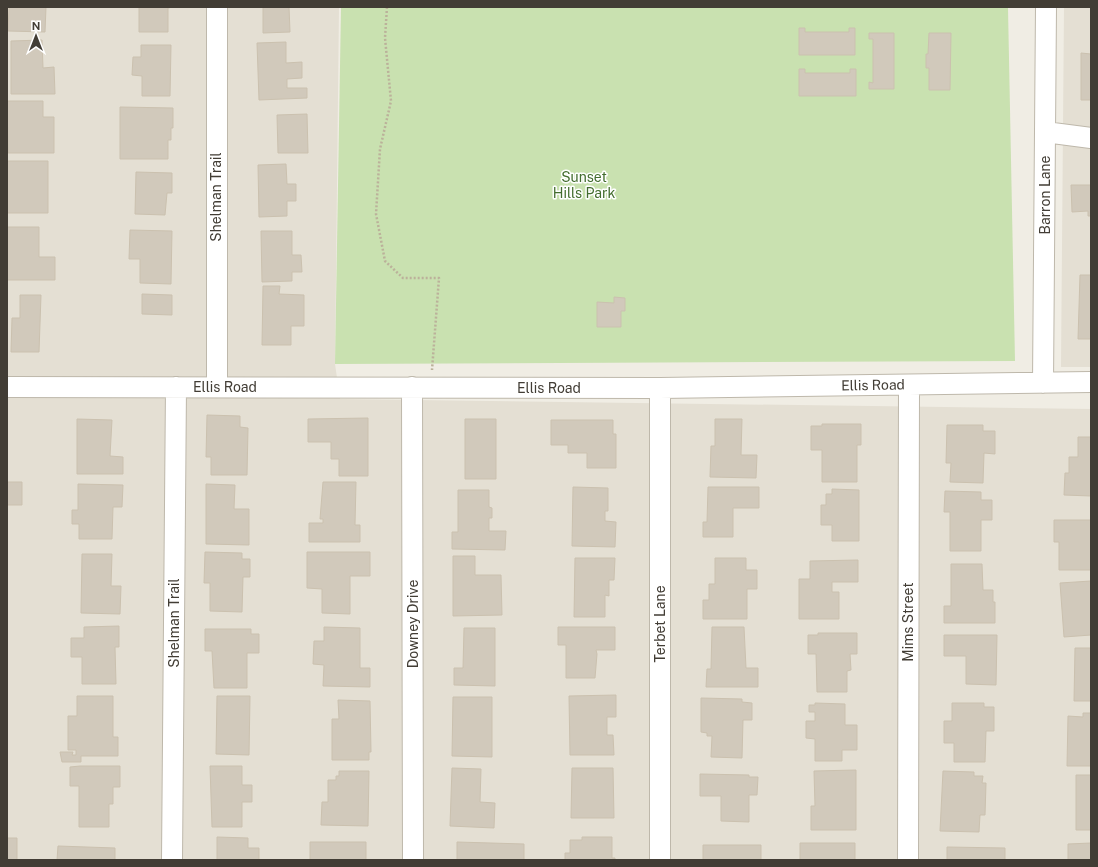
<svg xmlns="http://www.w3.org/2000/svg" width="1098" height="867" viewBox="0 0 1098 867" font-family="'Public Sans',sans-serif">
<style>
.residential{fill:#e4dfd3}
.green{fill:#c9e1b0}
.building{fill:#d1c9bb;stroke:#cbc1af}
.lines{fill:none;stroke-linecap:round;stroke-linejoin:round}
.minor-casing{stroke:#beb8ab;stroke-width:22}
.path{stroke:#bbb19a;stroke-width:2.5;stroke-dasharray:2 2;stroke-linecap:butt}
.minor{stroke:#fff;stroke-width:20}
.labels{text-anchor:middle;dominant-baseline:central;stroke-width:3;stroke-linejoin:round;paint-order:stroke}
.park-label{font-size:14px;fill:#436d2e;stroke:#fff}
.street-label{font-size:14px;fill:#423d35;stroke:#fff}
</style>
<rect width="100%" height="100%" fill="#f0ede4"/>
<!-- residential -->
<path class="residential" d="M7,7H339L335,364L340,399L1091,409V860H7Z
M1064,7H1091V367H1061Z"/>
<!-- green -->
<path class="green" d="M341,7L1008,8L1015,361L335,364Z"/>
<!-- building -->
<path class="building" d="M9,7H46L45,32L8,31Z
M139,7H173L168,8V32H139Z
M263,7H289L290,32L263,33Z
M799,28H805V32H849V28H855V55H799Z
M869,33H894V89H869V82L873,83V39H869Z
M929,33H951L950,90H929V68H926V54H928Z
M42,40L43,68L54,67L55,94H11V41Z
M286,42V63L302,62V78L287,79V88H307V98L259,100L257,43Z
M141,45H171L170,96H142V76L132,75L133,57H141Z
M1081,53L1091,54V100H1081Z
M799,69H805V73H850V69H856V96H799Z
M7,101H43V117H54V153H8Z
M120,107L173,108V128H171V140H168V159H120Z
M307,114L308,153H278L277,115Z
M7,161H48V213H7Z
M286,164L287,184H296V201H287V216L259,217L258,165Z
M136,172L172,173V193H167L165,215L135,214Z
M1071,185H1091V216H1088V211L1072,212Z
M7,227H39V257H55V280H7Z
M130,230L172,231L171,284L140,283V259H129Z
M261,231H292V255H301L302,272H292V281L262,282Z
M1080,275H1091V339H1078Z
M263,286H280L279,294L304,295V326H291V345H262Z
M142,294L172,295V315L142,314Z
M20,295H41L39,352H11L12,318H20Z
M614,297L625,298V311H621V327H597V302L614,303Z
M207,415L240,416V427L248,428L247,475H211V457H206Z
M368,418V476H339V459H331V442H308V419Z
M77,419L112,420L110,456L123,457V474H77Z
M465,419H496V479H465Z
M715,419H742L741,455H757L756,478L710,477L711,446H715Z
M551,420H613V434H616V468H587V453H568V445H551Z
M822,424H861V445H857V482H822V450H811V426H822Z
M947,425H983V431H995V454L984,453L983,483L950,482L951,463H946Z
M1078,437H1091V496L1064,495L1065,473H1069V457H1078Z
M7,482H22V505H7Z
M323,482H356L355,525H360V542H309V523H323V519H320Z
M78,484L123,485L122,507H113L112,539H79V524H72V510H78Z
M206,484L235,485L234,509H249V545L206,544Z
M573,487L608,488V511H605V521L616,522L615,547L572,546Z
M708,487H759V508H733V537H703V522H707Z
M832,489L859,490V541H832V525H821V505H826V494H832Z
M458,490H489V507L492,508V518H489V531H506L505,550L452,549V532H458Z
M945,491L981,492V500H992V520H981V551H950V512H944Z
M1054,520H1091V570H1059V542H1054Z
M205,552L242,553V559H250V577H243L242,612L210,611V583H204Z
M307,552H370V576H350V614L322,613V589L307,588Z
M82,554H112L111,586H121L120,614L81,613Z
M453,556H475V575H501L502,615L453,616Z
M575,558H615L614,580H609V596L605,595V617H574Z
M715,558H746V570H757V589H747V619H703V600H709V584H715Z
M858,560V582H832V592H839V619H799V579H810V561Z
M951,564H982L983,590H993V602H995V623H944V606H951Z
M1091,581V635L1064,637L1060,583Z
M119,626V647H115L116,684H82V657H71V638H84V627Z
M324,627L360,628V668H370V687L323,686L324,665L313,664L314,641H324Z
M558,627H615V650H596L597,654L595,678H566V645H558Z
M712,627H744L746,668H758V687H706L707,669H711Z
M464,628H495V686L454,685V668H463Z
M205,629H251V634H259V653H247V688H214L212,651H205Z
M818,633H857V654H850L851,670L847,671V692H817L816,654H808V635H818Z
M944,635H997L996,685L966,684V656H944Z
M1075,648H1091V701H1074Z
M616,695V717H607V735H613L614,755H570L569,696Z
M77,696H113V737H118V756H81V762H62L60,752H73L72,755H76V750H68V716H77Z
M217,696H250L249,755L216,754Z
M453,697H492V757L452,756Z
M701,698L742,699V702L752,703V720H743L742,758L711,757L712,736H707V733L701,732Z
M338,700L370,701L371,752H369V760H332V719H339Z
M815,703L845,704V725H857V750H842V761H815V739L806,738V721H815V712H809V705H815Z
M952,703H984V707H994V731H986L985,762H954V743H944V721H952Z
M1083,713H1091V766H1067L1068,716L1083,717Z
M80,766H120V787H113V804H109V827H79V786H70V767Z
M210,766H242V785H252V802H242V827H212Z
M452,768L481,769L480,802L495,803L494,828L450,826Z
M572,768H613L614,818H571Z
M856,770V830H811V806H815L814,771Z
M339,771H369L368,826L321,825L322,802H328V780H336V776H339Z
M943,771L974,772V776H983L982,783H986L985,815H980L979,832L940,831Z
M700,774L749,775V777H758L757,795H749V822L721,821V796H700Z
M1076,775H1091V830H1076Z
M217,837L248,838V848H259V860H217Z
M582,837H612V858H615V860H565V853H570V840H582Z
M7,838H17V860L7,859Z
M310,842H366V860H310Z
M457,842L524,844V860H457Z
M800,843H855V860H800Z
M1091,843V860H1068V844Z
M703,845H761V860H703Z
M58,846L115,848V860H57Z
M947,847L1005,848V860H947Z"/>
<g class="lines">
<!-- minor casing -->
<g class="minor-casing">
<path id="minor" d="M217,7V387
M1045,132L1091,138
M1043,383L1046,7
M7,387L660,388L1091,382
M412,387L413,860
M172,860L176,387
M660,860V388
M908,860L909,385"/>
</g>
<!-- path -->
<path class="path" d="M387,7L385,38L391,101L380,149L376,214L385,261L403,278H439L432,370"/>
<!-- minor -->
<use href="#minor" class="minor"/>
</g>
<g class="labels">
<!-- park labels -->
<g class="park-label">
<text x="584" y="177">Sunset<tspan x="584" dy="16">Hills Park</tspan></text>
</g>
<!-- street labels -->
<g class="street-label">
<text transform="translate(1045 195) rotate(-90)">Barron Lane</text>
<text transform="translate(216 197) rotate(-90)">Shelman Trail</text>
<text transform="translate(873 385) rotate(-1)">Ellis Road</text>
<text x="225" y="387">Ellis Road</text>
<text x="549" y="388">Ellis Road</text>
<text transform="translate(908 622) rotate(-90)">Mims Street</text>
<text transform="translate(174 623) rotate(-90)">Shelman Trail</text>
<text transform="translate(413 624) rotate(-90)">Downey Drive</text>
<text transform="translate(660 624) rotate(-90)">Terbet Lane</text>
</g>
</g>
<!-- border -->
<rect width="1098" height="867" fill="none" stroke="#423d35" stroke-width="16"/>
<!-- north arrow -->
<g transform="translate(36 36)" stroke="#ffffff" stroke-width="3" paint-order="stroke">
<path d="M0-3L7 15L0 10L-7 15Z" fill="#423d35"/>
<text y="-6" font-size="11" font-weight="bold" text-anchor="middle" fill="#423d35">N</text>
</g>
</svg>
